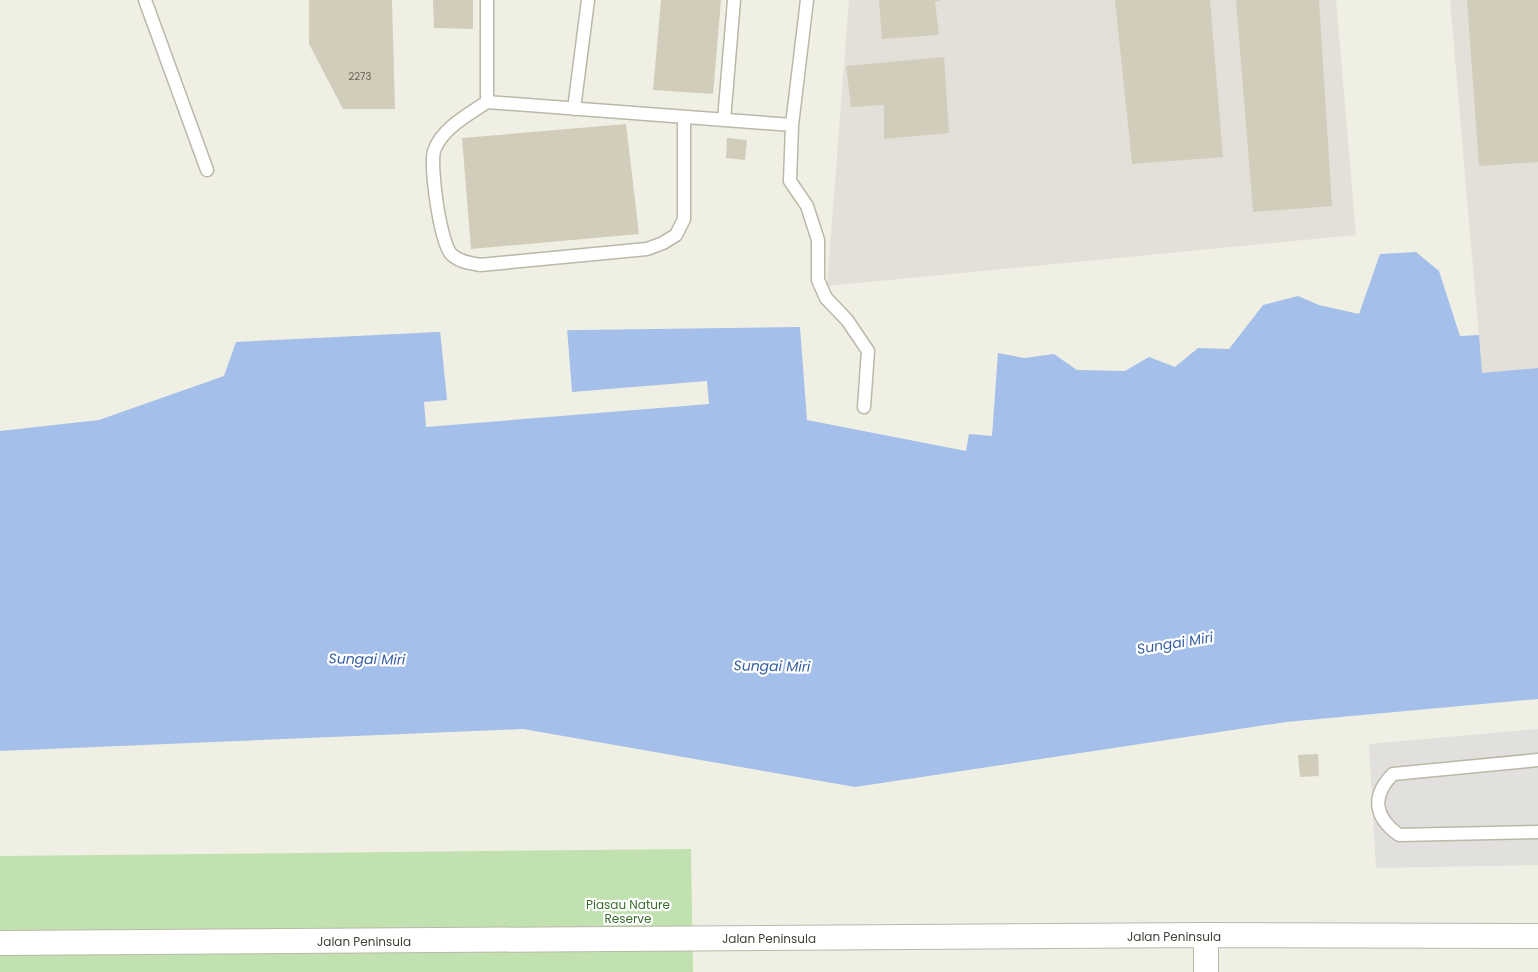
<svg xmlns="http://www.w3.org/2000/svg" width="1538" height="972" viewBox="0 0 1538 972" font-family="Poppins,sans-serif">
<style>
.industrial{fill:#e2e0d9}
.green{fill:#c1e2b0}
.parking{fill:#e1e0dc}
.water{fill:#a4bfe9}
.pier{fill:#f0efe4}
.building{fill:#d1cdba}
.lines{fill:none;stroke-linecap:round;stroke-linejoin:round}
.service-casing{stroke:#bbb8a8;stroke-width:15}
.minor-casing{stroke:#bbb8a8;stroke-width:26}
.service{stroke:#fff;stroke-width:12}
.minor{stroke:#fff;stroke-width:24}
.labels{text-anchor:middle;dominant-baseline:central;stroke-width:4.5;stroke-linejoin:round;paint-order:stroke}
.number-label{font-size:10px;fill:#666256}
.park-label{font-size:12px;fill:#396e2d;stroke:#fff}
.street-label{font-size:12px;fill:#423f34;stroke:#fff}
.water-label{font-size:14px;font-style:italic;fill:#3760a4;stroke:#fff}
</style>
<rect width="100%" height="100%" fill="#f0efe4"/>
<!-- industrial -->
<path class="industrial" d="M849,0H1336L1356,235L827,286Z
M1450,0H1538V368L1482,373Z"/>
<!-- green -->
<path class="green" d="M691,849L693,972H0V856Z"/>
<!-- parking -->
<path class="parking" d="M1538,729V865L1376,868L1369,744Z"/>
<!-- water -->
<path class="water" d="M1416,252L1439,271L1460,336L1479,335L1482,373L1538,368V699L1286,722L855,787L523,729L0,751V431L99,420L224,376L236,342L438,332L800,327L807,420L966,451L969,434L992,436L998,353L1024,358L1054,354L1077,370L1125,371L1149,357L1175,367L1198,348L1229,349L1263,305L1298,296L1319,305L1359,314L1380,254Z"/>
<!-- pier -->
<path class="pier" d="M567,328L572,392L707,381L709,404L426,427L424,402L447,400L440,330Z"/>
<!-- building -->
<path class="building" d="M309,0H392L395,109H343L309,44Z
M433,0H473V29L434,28Z
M661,0H721L713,94L653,90Z
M879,0H942L935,2L939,35L882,39Z
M1115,0H1210L1223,157L1132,164Z
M1236,0H1319L1332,206L1253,212Z
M1467,0H1538V162L1479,166Z
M944,57L949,133L884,139V105L851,107L846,66Z
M626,124L639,234L471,249L462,138Z
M727,138L747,140L745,160L726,158Z
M1318,754L1319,776L1300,777L1298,755Z"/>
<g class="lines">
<!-- service casing -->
<g class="service-casing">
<path id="service" d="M145,0L207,170
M487,0V102L792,125
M807,0L792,125L790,181L807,206L818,240V280L826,298L847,320L868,351L864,407
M487,102C469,114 441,129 434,151C430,167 440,244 452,255C460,262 470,263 480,265L647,249L663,243L676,235L684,219V117
M574,109L588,0
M724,120L734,0
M1538,760L1393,774C1371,796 1374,817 1399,835L1538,832"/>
</g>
<!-- minor casing -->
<g class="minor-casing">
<path id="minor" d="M0,943L1206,935L1538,936
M1206,972V935"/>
</g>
<!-- service -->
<use href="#service" class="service"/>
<!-- minor -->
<use href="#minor" class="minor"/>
</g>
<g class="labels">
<!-- number labels -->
<g class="number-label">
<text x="360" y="76">2273</text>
</g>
<!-- park labels -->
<g class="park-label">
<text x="628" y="904">Piasau Nature<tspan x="628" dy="14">Reserve</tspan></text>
</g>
<!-- street labels -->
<g class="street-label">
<text x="1174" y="936">Jalan Peninsula</text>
<text x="769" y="938">Jalan Peninsula</text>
<text x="364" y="941">Jalan Peninsula</text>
</g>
<!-- water labels -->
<g class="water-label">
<text transform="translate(1175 643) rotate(-9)">Sungai Miri</text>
<text transform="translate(367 659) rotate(1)">Sungai Miri</text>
<text transform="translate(772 666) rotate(1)">Sungai Miri</text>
</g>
</g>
</svg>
